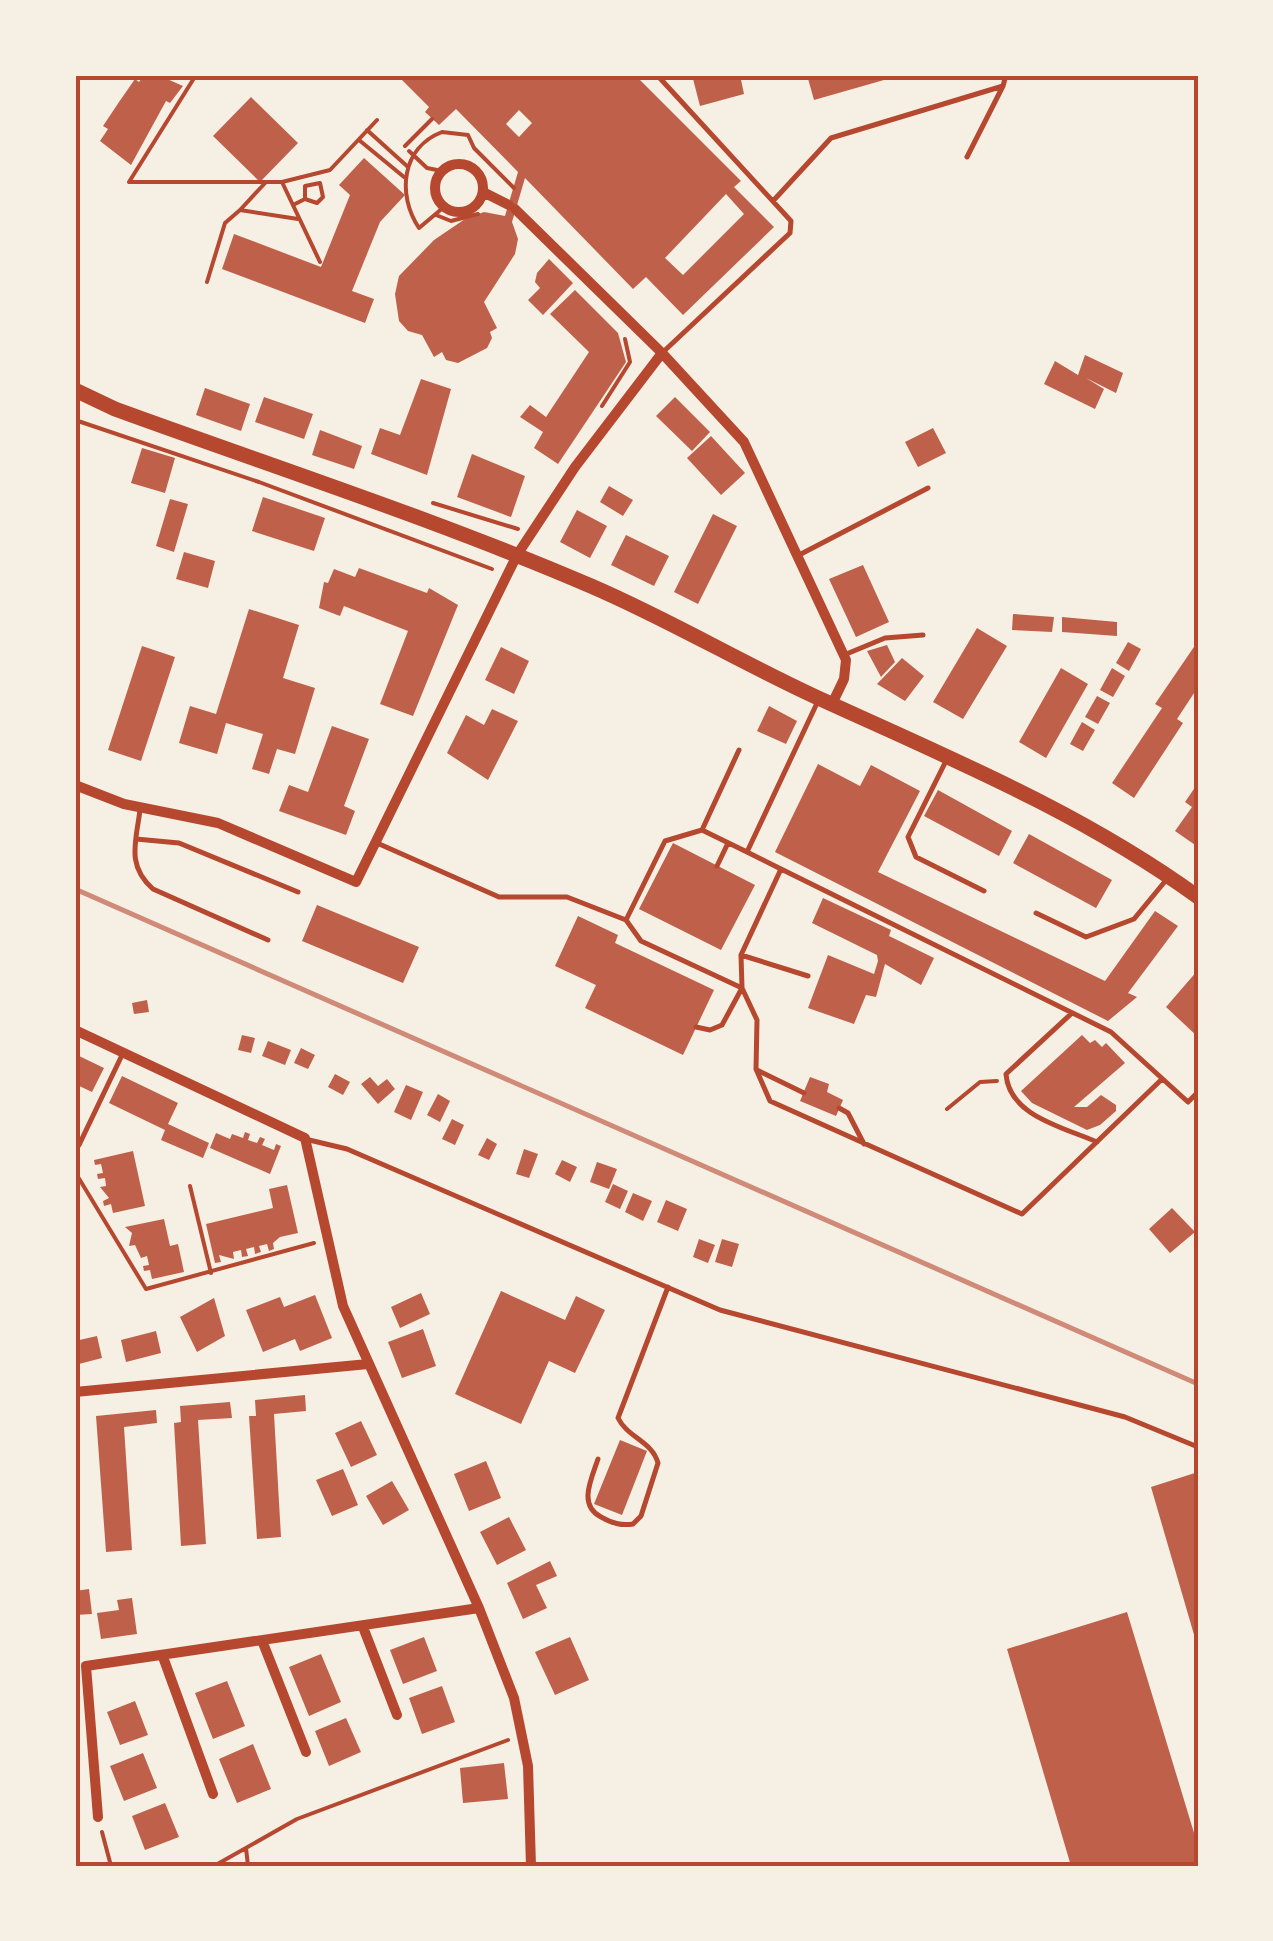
<svg xmlns="http://www.w3.org/2000/svg" width="1273" height="1941" viewBox="0 0 1273 1941" font-family="Arial,sans-serif">
<style>
.building{fill:#bf614a;fill-rule:evenodd}
.lines{fill:none;stroke-linecap:round;stroke-linejoin:round}
.path{stroke:#b5482f;stroke-width:4}
.service{stroke:#b5482f;stroke-width:5}
.minor{stroke:#b5482f;stroke-width:10}
.primary{stroke:#b5482f;stroke-width:15}
.rail{stroke:#cf8b77;stroke-width:5}
.neatline{fill:none;stroke:#b5482f;stroke-width:4}
</style>
<rect width="100%" height="100%" fill="#f6efe4"/>
<!-- building -->
<path class="building" d="M144,75H158L183,86L170,103L166,101L131,165L100,141L108,129L103,126L119,102L135,79L139,82Z
M397,75H635L741,181L734,187L774,227L683,315L646,277L633,289L525,178L512,222L518,239L515,254L484,302L497,328L490,332L492,338L487,348L458,363L446,360L442,352L434,357L422,335L408,331L399,321L395,294L399,276L434,240L465,219L484,212L505,216L518,172L456,109L439,125L425,112L429,107ZM519,110L532,123L519,137L506,124ZM726,194L744,214L683,275L665,258Z
M692,75H740L744,94L700,106Z
M807,75H898V76L814,100Z
M251,97L298,143L260,182L213,136Z
M364,158L405,195L380,222L352,291L374,299L365,323L222,269L234,234L321,267L350,195L339,185Z
M549,259L573,283L543,315L528,300L540,288L535,282L537,273Z
M575,290L618,333L626,362L558,464L534,448L543,432L520,417L530,405L546,417L589,352L550,314Z
M1085,355L1123,373L1116,393L1086,378L1104,389L1095,409L1044,384L1055,361L1078,375Z
M421,379L451,389L427,475L371,454L380,428L400,435Z
M205,388L250,404L241,431L196,415Z
M264,397L313,414L304,439L255,422Z
M675,397L710,432L692,451L656,416Z
M933,428L946,453L918,467L905,442Z
M320,430L362,446L354,469L312,455Z
M711,436L745,473L721,495L687,458Z
M142,448L175,458L165,493L131,483Z
M472,454L525,476L511,517L457,497Z
M609,486L633,500L623,516L600,502Z
M263,497L325,518L314,551L252,531Z
M170,499L188,504L174,552L156,546Z
M577,510L607,526L590,558L560,542Z
M713,514L737,526L698,604L674,592Z
M626,535L669,556L654,586L611,565Z
M184,552L215,561L208,588L176,579Z
M863,565L889,622L856,637L829,579Z
M359,568L427,593L429,588L458,605L413,716L380,704L408,631L344,606L340,616L319,608L324,582L328,583L334,569L355,577Z
M249,609L299,625L283,678L315,688L295,754L277,749L269,774L252,769L263,734L226,723L217,754L179,743L190,706L216,714Z
M1013,614L1054,617L1052,632L1012,630Z
M1062,617L1117,622V636L1062,632Z
M977,628L1007,646L963,719L933,702Z
M1198,641V687L1177,719L1183,723L1134,798L1112,783L1162,708L1155,704Z
M1128,642L1141,649L1129,671L1116,663Z
M887,645L895,662L881,677L867,651Z
M142,646L175,657L141,761L108,750Z
M501,647L529,661L514,694L485,680Z
M902,658L924,676L905,701L877,684Z
M1061,668L1088,684L1046,758L1019,742Z
M1112,668L1125,676L1113,697L1100,690Z
M1097,696L1110,703L1098,724L1085,717Z
M769,706L797,721L786,744L757,731Z
M492,709L518,721L488,780L447,753L466,715L484,725Z
M1082,722L1095,730L1083,751L1070,744Z
M332,726L369,739L344,806L355,811L346,835L279,811L289,785L308,792Z
M818,764L860,786L871,765L920,791L878,872L1105,981L1155,911L1178,926L1128,993L1137,997L1108,1021L775,852Z
M1198,783V847L1175,831L1192,807L1185,802Z
M938,790L1012,831L999,856L924,816Z
M1029,834L1112,880L1096,908L1013,863Z
M673,843L755,885L721,950L639,909Z
M823,898L891,930L889,936L934,958L921,985L885,964L876,997L866,995L854,1024L808,1008L828,955L874,974L878,961L877,955L812,923Z
M317,905L419,947L403,983L302,941Z
M578,916L618,935L615,943L714,990L683,1055L585,1008L596,985L555,966Z
M1198,970V1037L1166,1007Z
M147,1000L149,1012L134,1014L132,1003Z
M242,1035L255,1038L251,1053L238,1050Z
M1082,1035L1090,1043L1095,1040L1102,1047L1106,1043L1125,1063L1074,1107H1087L1101,1095L1116,1105V1111L1100,1125L1087,1130L1032,1103L1021,1091Z
M268,1041L291,1050L285,1065L262,1056Z
M301,1048L315,1055L308,1069L294,1063Z
M75,1054L104,1068L92,1092L75,1084Z
M335,1074L350,1082L343,1095L328,1087Z
M122,1076L178,1103L168,1124L209,1143L203,1158L161,1140L165,1130L109,1103Z
M370,1077L378,1086L387,1079L395,1089L378,1104L361,1084Z
M810,1077L829,1084L827,1092L843,1100L836,1116L800,1101Z
M406,1085L423,1092L411,1120L394,1112Z
M438,1094L450,1101L440,1122L427,1115Z
M452,1119L464,1125L455,1145L442,1139Z
M245,1132L250,1134L248,1140L257,1143L260,1137L265,1139L262,1145L274,1150L276,1144L281,1146L270,1174L210,1148L216,1133L230,1139L232,1134L243,1138Z
M487,1138L497,1144L489,1160L478,1155Z
M524,1149L538,1154L529,1178L516,1174Z
M133,1151L145,1206L113,1213L111,1204L104,1206L103,1201L109,1198L100,1187L106,1186L105,1178L98,1179L97,1174L103,1173L101,1164L95,1165L94,1160Z
M562,1160L577,1167L570,1182L555,1174Z
M597,1162L617,1169L609,1189L590,1182Z
M613,1184L628,1191L620,1209L605,1202Z
M287,1185L298,1233L280,1237L273,1243L274,1249L269,1251L267,1244L259,1246L261,1252L255,1254L254,1247L246,1249L248,1256L242,1257L241,1250L233,1252L234,1259L219,1255L221,1262L215,1263L206,1224L273,1208L269,1189Z
M633,1193L652,1201L643,1221L625,1212Z
M666,1200L687,1209L678,1231L657,1222Z
M1172,1208L1195,1232L1170,1253L1149,1229Z
M164,1219L170,1246L178,1244L184,1272L152,1279L150,1270L144,1271L143,1266L149,1265L147,1256L141,1258L135,1245L129,1246L132,1233L125,1227Z
M699,1239L715,1245L708,1263L693,1257Z
M722,1239L739,1244L732,1267L715,1262Z
M501,1291L565,1320L576,1296L605,1310L575,1373L549,1361L521,1424L455,1394Z
M421,1293L430,1314L400,1328L391,1307Z
M315,1295L332,1338L300,1351L295,1339L263,1352L246,1310L280,1297L284,1307Z
M214,1298L225,1336L197,1352L180,1317Z
M423,1329L436,1366L402,1378L388,1342Z
M156,1331L161,1353L126,1362L121,1340Z
M97,1336L102,1358L75,1365V1341Z
M305,1395L306,1411L274,1414L281,1537L257,1539L249,1416H256L255,1400Z
M230,1402L232,1418L198,1420L206,1544L181,1546L174,1423L181,1422L180,1406Z
M156,1410L157,1423L124,1427L132,1550L106,1552L96,1416Z
M361,1421L377,1455L351,1467L335,1433Z
M620,1440L647,1451L622,1515L594,1504Z
M486,1461L501,1498L469,1511L454,1474Z
M343,1469L358,1505L332,1516L316,1480Z
M1198,1472V1645H1197L1151,1487Z
M392,1481L409,1510L383,1525L366,1496Z
M509,1517L526,1550L497,1565L480,1532Z
M550,1561L557,1576L536,1585L547,1608L523,1619L507,1583Z
M89,1589L92,1614L75,1615V1591Z
M132,1598L137,1634L101,1639L97,1613L119,1610L117,1600Z
M1127,1612L1198,1846V1866H1071L1007,1649Z
M424,1637L437,1671L403,1684L390,1650Z
M570,1637L589,1680L555,1695L535,1652Z
M321,1654L341,1702L309,1716L289,1667Z
M227,1681L245,1726L213,1739L195,1693Z
M442,1686L455,1722L422,1734L409,1698Z
M135,1701L148,1735L120,1745L107,1712Z
M346,1718L361,1752L329,1766L315,1731Z
M253,1744L271,1789L237,1803L219,1759Z
M143,1753L157,1788L124,1801L110,1766Z
M504,1763L508,1799L463,1803L460,1768Z
M165,1803L179,1837L145,1850L132,1816Z"/>
<g class="lines">
<!-- path -->
<path class="path" d="M196,75L129,182H282L320,262
M367,130L408,167
M359,140L404,177
M405,146L432,119
M409,151L427,168L442,171
M282,182L330,170L377,120
M293,205L305,199L317,203L323,197L320,183L305,186V199
M444,207L419,228C397,195 401,148 442,132L468,135L474,148L514,188
M240,210L266,182
M436,215L451,221L478,214
M207,282L225,223L240,210L298,219
M602,406L630,362L625,339
M75,420L259,482L492,569
M433,503L518,529
M947,1109L980,1082L997,1081
M75,1172L146,1289L314,1243
M190,1186L211,1273
M102,1832L111,1866
M246,1848L248,1866
M214,1866L297,1819L508,1740"/>
<!-- service -->
<path class="service" d="M657,75L791,221L790,233L662,353
M967,157L1003,86
M773,201L831,138L1003,86L1006,75
M799,555L928,488
M844,655L885,638L923,635
M818,701L747,852L781,869L741,955L742,988L757,1020L756,1069L770,1101L1022,1214L1161,1080
M946,761L908,837L916,857L984,891
M140,810C136,842 126,865 153,889L268,940
M702,830L739,750
M136,839L179,843L298,892
M377,843L499,897H567L626,920L641,941L742,988L722,1025L710,1030L696,1027
M717,866L728,843
M781,869L1111,1032L1188,1102L1198,1092
M1036,913L1086,937L1134,919L1167,879
M626,920L665,841L702,830L747,852
M741,955L808,976
M1072,1013L1006,1074C1009,1116 1063,1127 1097,1142
M757,1070L804,1093
M839,1108L848,1113L864,1144
M305,1139L347,1149L720,1310L1125,1417L1198,1447
M79,1145L123,1053
M598,1459C591,1480 578,1505 601,1517C612,1523 621,1526 633,1524L641,1516L658,1463C652,1441 628,1438 618,1418L668,1287"/>
<!-- minor -->
<path class="minor" d="M435 188a24 24 0 1 1 48 0a24 24 0 1 1-48 0Z
M483,192L509,205
M515,209L662,353L744,442L846,660L844,679L832,704
M75,785L124,804L218,823L356,882L517,555L575,467L662,353
M75,1030L305,1138L343,1306L479,1608L514,1698L528,1766L531,1866
M75,1392L368,1364
M363,1627L397,1715
M263,1643L306,1752
M163,1657L213,1794
M98,1817L86,1666L479,1608"/>
<!-- primary -->
<path class="primary" d="M75,390L115,409C274,467 435,519 591,586C668,619 740,662 816,697C947,757 1081,812 1198,897"/>
<!-- rail -->
<path class="rail" d="M75,889L1198,1384"/>
</g>
<!-- border -->
<rect width="1273" height="1941" fill="none" stroke="#f6efe4" stroke-width="155"/>
<rect x="78" y="78" width="1118" height="1786" class="neatline"/>
</svg>
